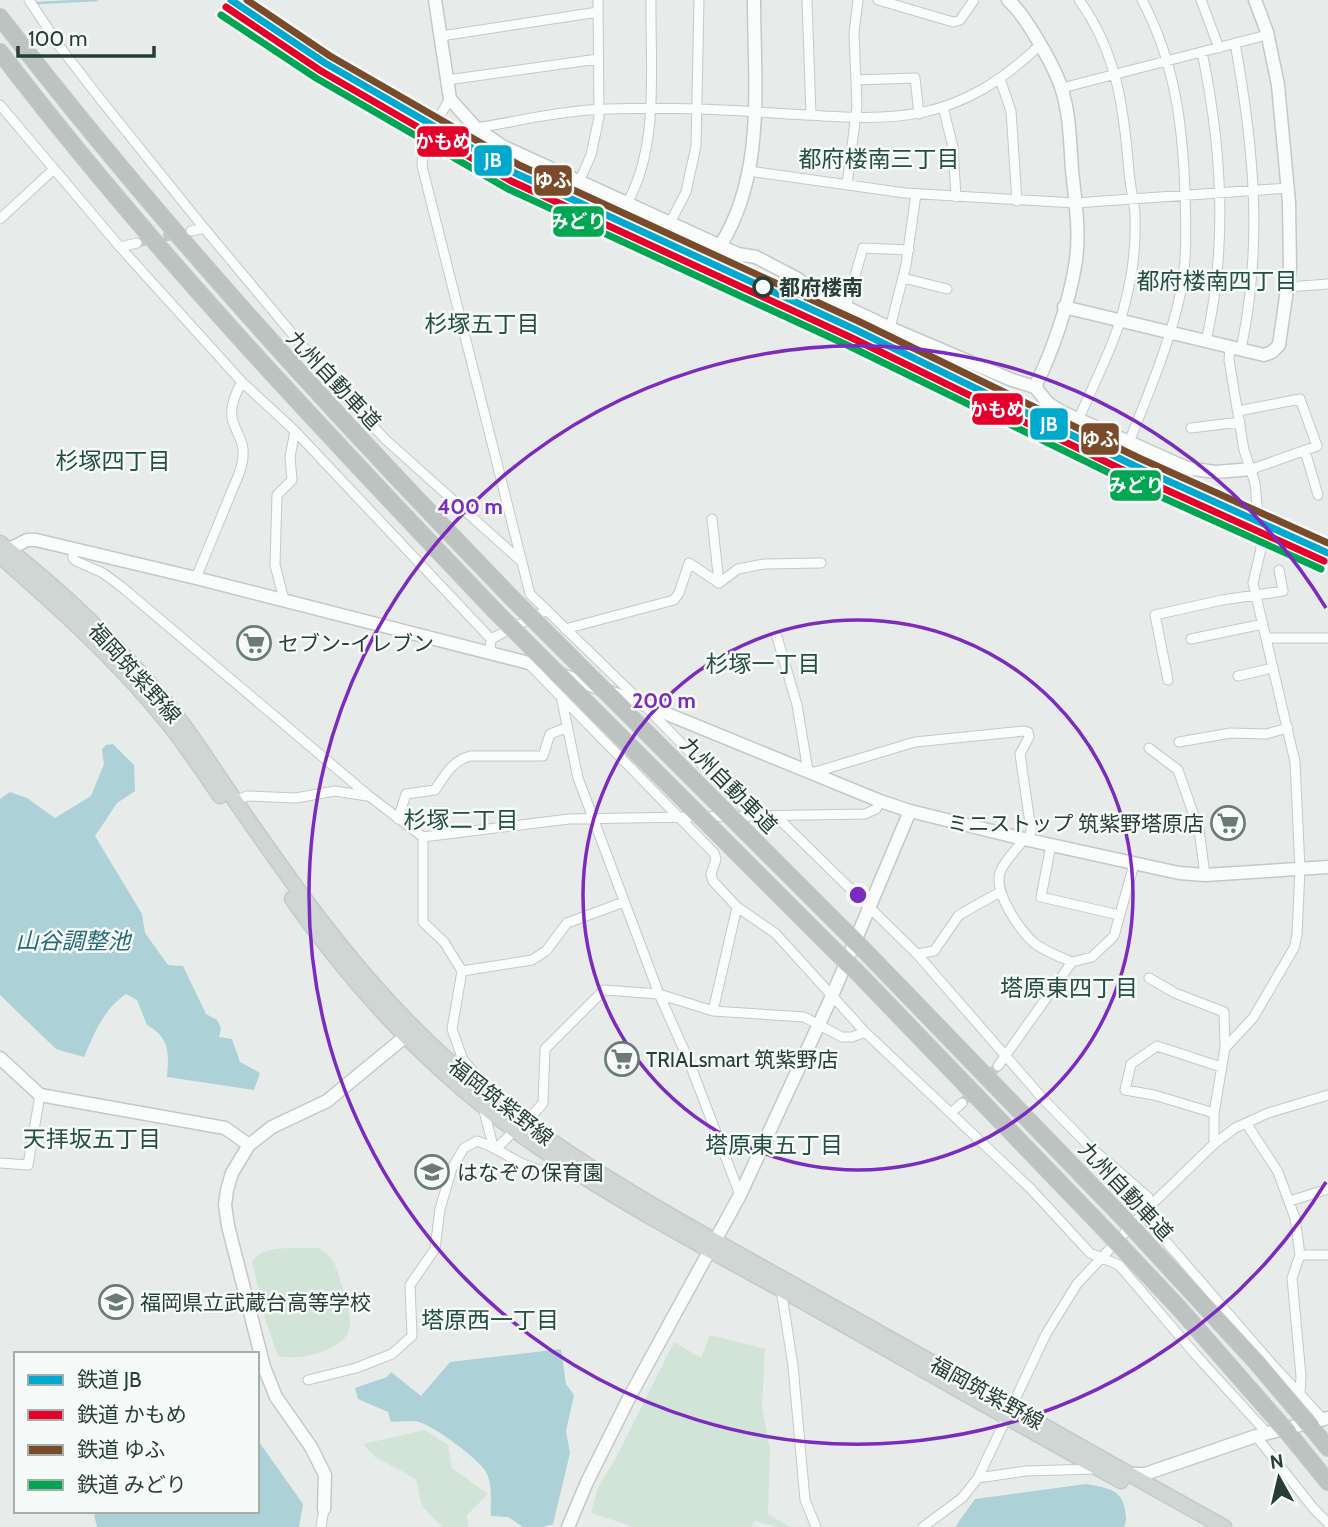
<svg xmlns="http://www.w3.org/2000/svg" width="1328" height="1527" viewBox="0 0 1328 1527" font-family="Cabin,'Noto Sans JP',sans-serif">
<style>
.green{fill:#d2e3d7}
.water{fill:#acd1d6}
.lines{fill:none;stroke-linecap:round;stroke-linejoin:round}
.stream{stroke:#acd1d6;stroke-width:2.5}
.street-tunnel{stroke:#c0c9c6;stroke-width:9;stroke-dasharray:9 4.5;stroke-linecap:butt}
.street-casing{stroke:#c4c9c7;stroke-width:11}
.secondary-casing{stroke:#c3c9c7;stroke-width:15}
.primary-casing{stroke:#c3cac8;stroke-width:17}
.highway-casing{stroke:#c3cac8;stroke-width:18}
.street{stroke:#fbfcfc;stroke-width:9}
.secondary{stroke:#fbfcfc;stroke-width:12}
.primary{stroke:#d0d6d4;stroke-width:14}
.highway{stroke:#bcc3c1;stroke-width:16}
.highway-bridge-casing{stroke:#c3cac8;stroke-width:18;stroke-linecap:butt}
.highway-bridge{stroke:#bcc3c1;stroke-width:16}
.rail-1-casing{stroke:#f6faf8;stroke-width:12}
.rail-2-casing{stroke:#f6faf8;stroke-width:12}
.rail-3-casing{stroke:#f6faf8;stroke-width:12}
.rail-4-casing{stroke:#f6faf8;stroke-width:12}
.rail-1{stroke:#00a9ce;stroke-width:7}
.rail-2{stroke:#e4002b;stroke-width:7}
.rail-3{stroke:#7a4b2a;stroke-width:7}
.rail-4{stroke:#00a651;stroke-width:7}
.ring{fill:none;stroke:#7b2cbf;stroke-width:3.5}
.stop-dot{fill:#f6faf8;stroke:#263e37;stroke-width:3.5}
.labels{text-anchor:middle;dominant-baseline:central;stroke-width:5;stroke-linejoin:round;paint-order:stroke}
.stop-label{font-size:21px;font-weight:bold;fill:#263e37;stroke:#f6faf8;text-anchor:start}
.street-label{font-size:21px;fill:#263e37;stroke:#f6faf8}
.poi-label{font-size:21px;fill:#263e37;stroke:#f6faf8;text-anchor:start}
.neighbourhood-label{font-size:23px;fill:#244f43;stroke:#f6faf8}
.water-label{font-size:23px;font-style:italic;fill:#256b75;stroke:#f6faf8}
.centre{fill:#7b2cbf;stroke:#f6faf8;stroke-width:3.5}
.ring-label{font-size:21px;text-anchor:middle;font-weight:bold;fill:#7b2cbf;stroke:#f6faf8;stroke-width:5;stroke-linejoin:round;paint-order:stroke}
.line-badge{stroke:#f6faf8;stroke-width:2.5}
.badge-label{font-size:19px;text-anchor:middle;font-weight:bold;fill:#fff}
</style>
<rect width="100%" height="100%" fill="#e7ecea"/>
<!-- green -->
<path class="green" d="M317,1248C335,1254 337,1270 342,1287C352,1319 359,1339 321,1352C305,1357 295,1359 278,1356L265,1318L252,1262C262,1244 298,1249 317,1248Z
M710,1335L765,1349L762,1408L770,1450L768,1514L790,1527H779L755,1521L751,1527H634L591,1513L598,1487L617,1456L674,1342L701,1358Z
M425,1430L448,1445L452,1468L488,1494L467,1515L468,1527H442L422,1506L416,1479L375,1457L363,1444Z"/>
<!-- water -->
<path class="water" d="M113,744L134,765L135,791L117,803L95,836L142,914L145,933L168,965L183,966L206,1014L217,1020L221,1028L219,1037L232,1039L240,1062L260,1073L254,1090L167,1077C169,1052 170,1038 147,1025L137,1000L126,994C103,1010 95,1032 84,1057L56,1049L0,995V799L10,792L27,798L55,818L91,796L104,764L102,749L106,745Z
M561,1349L566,1384L574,1395L566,1431L570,1453L553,1524L543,1527H523L508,1517L491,1516C490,1503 493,1484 486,1472C479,1459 434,1426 419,1422C411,1420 400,1422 391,1422L388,1412L358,1399L355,1388L387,1377L391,1372L421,1396L450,1362Z
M257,1439L303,1504L299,1527H97L94,1515L99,1511H257Z
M1086,1484C1105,1488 1122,1488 1125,1510C1126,1517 1127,1520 1124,1527H955L975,1499Z"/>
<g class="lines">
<!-- stream -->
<path class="stream" d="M38,3L97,0"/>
<!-- street-tunnel -->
<path class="street-tunnel" d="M137,243L180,234
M962,1103L998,1066"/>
<!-- street casing -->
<g class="street-casing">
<path id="street" d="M29,0L60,47L101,100L204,228L340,391L386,440L522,562
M807,0L811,115
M878,0L953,22L960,20L974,0
M1201,0L1219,48
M441,36L598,12
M1235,43C1254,148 1263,245 1241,349
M1202,52C1222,148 1228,246 1206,341
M1000,79L1011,111L1017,201
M447,80L598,59
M856,80L915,78L919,114
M1062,88L1267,35
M450,99C437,120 423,140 422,166L530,594L643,704L753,817
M0,105L120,247L242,382L295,431L491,639L490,652
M943,107L953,147L956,197
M476,128C519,121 564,110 608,109C662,107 719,109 773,113C889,120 950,130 1040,45
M749,171L905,193L1075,203L1288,188
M579,182L591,155L599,117L598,0
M847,185L857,106L854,33L858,0
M627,203C660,146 650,64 651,0
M0,219L53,170
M671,221L686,192L696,146L699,0
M191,231L204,228
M120,247L137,243
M903,278L947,289
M1288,287L1328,284
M846,307L863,248L909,250
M890,328L906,265L916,194
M1238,411L1300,399L1317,446L1252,469
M1007,412L1130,471L1227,513L1259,532
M1079,418C1096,379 1117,340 1126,299C1133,272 1136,242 1135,214C1134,200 1130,186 1129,172C1124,109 1117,52 1079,0
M1191,428L1240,422
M1129,442C1149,392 1170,343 1181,291C1187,259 1186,227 1185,195C1183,126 1175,62 1142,0
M1305,451L1318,495
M712,519L719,583
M73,549V558L76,561L103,573L123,588L369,796L423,837L569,819L865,814L876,809L880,801
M196,578C207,551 218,525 229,498C233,487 240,475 242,463C250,429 215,428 242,382
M284,600L275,565L277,495L292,480L290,457L295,431
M565,629L674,600L679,593L689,563L719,583L738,569L764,564L821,563
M777,637L797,705L808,771
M1266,638H1328
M491,639L547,610
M1191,639L1263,624
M530,665L714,853L716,859L711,874L713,881L737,907L775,933L865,1032L1031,1189L1090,1253L1119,1265L1195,1354L1267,1433
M1238,676L1273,668
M1168,680L1155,615L1222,600L1283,591L1279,570
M562,701L578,778L659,994L688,1059L740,1195
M1179,742L1231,733L1266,734L1288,728
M1149,748L1178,770L1199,830L1205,875
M812,773L915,742L1024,731L1028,732L1029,737L1020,754L1031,830L1029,840
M235,801L247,796L296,798L335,791L367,796
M777,817L917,954L1044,1100L1089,1146L1148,1197L1150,1223L1271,1363L1323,1419
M398,819L406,794L435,790C445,775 452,761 470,756H543L550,734L566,728
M423,837V922L444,942L462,971L452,1029L463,1060L472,1070L474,1081
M1024,839C1017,849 1006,859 1001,870C991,889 1021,934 1037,945C1047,952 1060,957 1072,962L1092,957L1114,936L1134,864
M1051,845L1041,897L1119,915
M917,954L934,951L959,915L1000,892
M462,971L532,960L546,951L567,923L624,902
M1149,978L1175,993L1224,1012L1225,1048
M713,1011L737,907
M998,1066L1072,962
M483,1107L493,1146
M951,1113L962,1103
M1214,1113L1154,1095L1125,1090L1131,1064L1157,1046L1221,1067
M531,1117L543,1103L545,1049L604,990L659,994L713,1011L804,1017L842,1037H852L865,1032
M1246,1123L1278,1172L1295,1218L1300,1255L1292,1278L1301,1376L1300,1394
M1214,1144V1113L1225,1048L1253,1018L1294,948L1297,935L1300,869L1295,762L1253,583L1261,549L1255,483L1244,450L1229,360L1230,347
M497,1148L509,1136
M0,1163L28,1165L40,1095
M1290,1201L1328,1189
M1300,1255H1328
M781,1289L793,1366L805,1500L816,1527
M308,1380L356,1368L392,1354L412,1336L410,1285L435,1249L440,1209L452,1168L464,1148L477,1141C492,1146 503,1153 517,1161C535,1171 558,1174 578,1174
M1256,1436L1314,1509L1328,1523
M978,1478L1026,1471L1095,1469
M321,1527L324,1509
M923,1527L962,1498L978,1478L1046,1334L1077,1284L1148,1208L1214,1144L1235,1128L1268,1113L1328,1095"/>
</g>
<!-- secondary casing -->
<g class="secondary-casing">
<path id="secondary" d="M435,0L450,99L476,128L502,146L738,254L756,257L798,279L810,290L890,328L1012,380L1035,387L1048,403L1062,412L1187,468L1215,472L1252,469
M1008,0C1025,14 1056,69 1062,90C1070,116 1070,143 1072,170C1075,199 1080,231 1076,260C1070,301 1053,350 1035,387
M720,246C766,173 754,82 754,0
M1064,307L1264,355L1272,352L1279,345L1290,269L1289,203L1278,85L1267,32L1255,0
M0,554L27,540H36L196,578L529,663L643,704L880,801L910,811L1024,839L1179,873L1205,875L1328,867
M0,1058L40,1095L225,1128L249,1145
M1127,1474H1145L1256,1436L1328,1418
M324,1509L325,1475L311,1447L276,1397L264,1367L228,1226L225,1205L227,1190L232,1173L249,1145L272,1127L327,1101L412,1031
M568,1527L587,1482L630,1396L740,1195L832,996L910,811"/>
</g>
<!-- primary casing -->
<g class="primary-casing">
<path id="primary" d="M0,543C63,591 122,649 172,710C195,739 215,772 236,802C291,882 346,960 414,1028C530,1145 677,1219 819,1299C954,1374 1088,1452 1224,1527
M0,556C58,607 115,658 164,718C184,742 202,770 220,796
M292,899C355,989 434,1073 524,1137C612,1199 708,1249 802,1301C908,1361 1014,1422 1121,1481"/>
</g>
<!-- highway casing -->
<g class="highway-casing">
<path id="highway" d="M0,17C158,222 332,412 512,598
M0,52C152,251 324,431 496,612
M747,833L846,932
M731,847L837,953
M864,950L1129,1224
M856,971L1112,1237
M1312,1428L1328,1448
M1289,1434L1328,1482"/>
</g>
<!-- street -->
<use href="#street" class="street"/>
<!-- secondary -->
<use href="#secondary" class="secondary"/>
<!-- primary -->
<use href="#primary" class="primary"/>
<!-- highway -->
<use href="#highway" class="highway"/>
<!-- highway-bridge casing -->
<g class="highway-bridge-casing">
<path id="highway-bridge" d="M512,598L747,833
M496,612L731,847
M846,932L864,950
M837,953L856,971
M1129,1224L1256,1362L1312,1428
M1112,1237L1179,1308L1289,1434"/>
</g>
<!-- highway-bridge -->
<use href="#highway-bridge" class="highway-bridge"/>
<!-- rail-1 casing -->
<g class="rail-1-casing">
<path id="rail-1" d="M231,0L325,63L515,173L854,329L1135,466L1328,553"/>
</g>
<!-- rail-2 casing -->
<g class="rail-2-casing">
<path id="rail-2" d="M226,7L321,71L511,181L850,337L1131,474L1324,561"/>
</g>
<!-- rail-3 casing -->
<g class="rail-3-casing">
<path id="rail-3" d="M247,0L330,56L519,165L858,321L1139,458L1328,543"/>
</g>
<!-- rail-4 casing -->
<g class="rail-4-casing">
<path id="rail-4" d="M221,15L316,78L508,189L847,345L1128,482L1321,569"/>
</g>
<!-- rail-1 -->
<use href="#rail-1" class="rail-1"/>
<!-- rail-2 -->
<use href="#rail-2" class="rail-2"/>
<!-- rail-3 -->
<use href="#rail-3" class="rail-3"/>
<!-- rail-4 -->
<use href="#rail-4" class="rail-4"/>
</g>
<!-- distance rings -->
<g class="ring">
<circle cx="858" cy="895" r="275"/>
<path d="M1326 1182A549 549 0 1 1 1326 608"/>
</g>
<!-- icons -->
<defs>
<g id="supermarket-ring" transform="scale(1.75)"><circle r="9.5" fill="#f6faf8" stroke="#6a7b76" stroke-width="1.5"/><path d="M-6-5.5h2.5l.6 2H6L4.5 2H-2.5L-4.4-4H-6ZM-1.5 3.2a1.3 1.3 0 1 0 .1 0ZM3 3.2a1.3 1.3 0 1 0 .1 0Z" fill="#6a7b76"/></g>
<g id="school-ring" transform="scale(1.75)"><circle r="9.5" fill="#f6faf8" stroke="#6a7b76" stroke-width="1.5"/><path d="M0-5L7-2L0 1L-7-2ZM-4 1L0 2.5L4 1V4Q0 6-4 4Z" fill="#6a7b76"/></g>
</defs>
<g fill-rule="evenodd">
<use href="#supermarket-ring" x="254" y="643"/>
<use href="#supermarket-ring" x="1228" y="823"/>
<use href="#supermarket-ring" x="622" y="1059"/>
<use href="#school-ring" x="432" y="1172"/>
<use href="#school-ring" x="116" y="1302"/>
</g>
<!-- markers -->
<circle class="stop-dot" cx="763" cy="287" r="9"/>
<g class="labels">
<!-- stop labels -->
<g class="stop-label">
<text x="779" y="287">都府楼南</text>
</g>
<!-- street labels -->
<g class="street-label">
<text transform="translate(334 380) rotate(47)">九州自動車道</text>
<text transform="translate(135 673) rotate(48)">福岡筑紫野線</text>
<text transform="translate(729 785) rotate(45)">九州自動車道</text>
<text transform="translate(501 1102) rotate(38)">福岡筑紫野線</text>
<text transform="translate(1126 1191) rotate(47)">九州自動車道</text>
<text transform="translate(987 1393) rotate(29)">福岡筑紫野線</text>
</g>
<!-- poi labels -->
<g class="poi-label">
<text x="278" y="643">セブン-イレブン</text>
<text x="1204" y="823" text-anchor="end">ミニストップ 筑紫野塔原店</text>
<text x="646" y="1059">TRIALsmart 筑紫野店</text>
<text x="457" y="1172">はなぞの保育園</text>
<text x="140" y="1302">福岡県立武蔵台高等学校</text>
</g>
<!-- neighbourhood labels -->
<g class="neighbourhood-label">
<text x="879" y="159">都府楼南三丁目</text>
<text x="1217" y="281">都府楼南四丁目</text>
<text x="482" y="324">杉塚五丁目</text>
<text x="113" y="461">杉塚四丁目</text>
<text x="763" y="664">杉塚一丁目</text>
<text x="461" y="820">杉塚二丁目</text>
<text x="1069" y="988">塔原東四丁目</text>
<text x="92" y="1139">天拝坂五丁目</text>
<text x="774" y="1145">塔原東五丁目</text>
<text x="490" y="1320">塔原西一丁目</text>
</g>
<!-- water labels -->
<g class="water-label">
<text x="73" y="941">山谷調整池</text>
</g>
</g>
<circle cx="858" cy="895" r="10" class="centre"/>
<g class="ring-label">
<text x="470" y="514">400 m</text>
<text x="664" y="708">200 m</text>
</g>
<g class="line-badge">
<rect x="416" y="125" width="54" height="33" rx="7" fill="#e4002b"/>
<rect x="473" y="144" width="40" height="33" rx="7" fill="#00a9ce"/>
<rect x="533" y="164" width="40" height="33" rx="7" fill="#7a4b2a"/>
<rect x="552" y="205" width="53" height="33" rx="7" fill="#00a651"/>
<rect x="971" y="392" width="53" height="34" rx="7" fill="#e4002b"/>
<rect x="1029" y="407" width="40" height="34" rx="7" fill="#00a9ce"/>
<rect x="1080" y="422" width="40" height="34" rx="7" fill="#7a4b2a"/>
<rect x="1109" y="469" width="53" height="33" rx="7" fill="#00a651"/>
</g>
<g class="badge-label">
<text x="443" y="148">かもめ</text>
<text x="493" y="167">JB</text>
<text x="553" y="187">ゆふ</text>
<text x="578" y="228">みどり</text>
<text x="997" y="416">かもめ</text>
<text x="1049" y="431">JB</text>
<text x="1100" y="446">ゆふ</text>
<text x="1136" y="492">みどり</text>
</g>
<!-- legend -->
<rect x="14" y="1352" width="245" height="161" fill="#f6faf8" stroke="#a3afab" stroke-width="2"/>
<rect x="28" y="1375" width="35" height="10" fill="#00a9ce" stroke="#a3afab" stroke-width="2"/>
<text x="77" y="1387" font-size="21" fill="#263e37">鉄道 JB</text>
<rect x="28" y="1410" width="35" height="10" fill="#e4002b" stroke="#a3afab" stroke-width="2"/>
<text x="77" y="1422" font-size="21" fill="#263e37">鉄道 かもめ</text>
<rect x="28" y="1445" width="35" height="10" fill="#7a4b2a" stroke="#a3afab" stroke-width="2"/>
<text x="77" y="1457" font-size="21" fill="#263e37">鉄道 ゆふ</text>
<rect x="28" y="1480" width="35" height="10" fill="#00a651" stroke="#a3afab" stroke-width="2"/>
<text x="77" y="1492" font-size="21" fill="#263e37">鉄道 みどり</text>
<!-- north arrow -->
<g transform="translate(1279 1478) rotate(352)" stroke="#f6faf8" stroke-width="5" paint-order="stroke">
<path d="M0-5L12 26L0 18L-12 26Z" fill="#263e37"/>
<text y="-10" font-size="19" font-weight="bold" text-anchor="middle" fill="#263e37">N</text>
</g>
<!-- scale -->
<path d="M18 46v10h136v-10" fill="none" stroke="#263e37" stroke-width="3.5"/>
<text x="28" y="46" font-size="21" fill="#263e37" stroke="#f6faf8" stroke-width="5" paint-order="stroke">100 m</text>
</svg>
